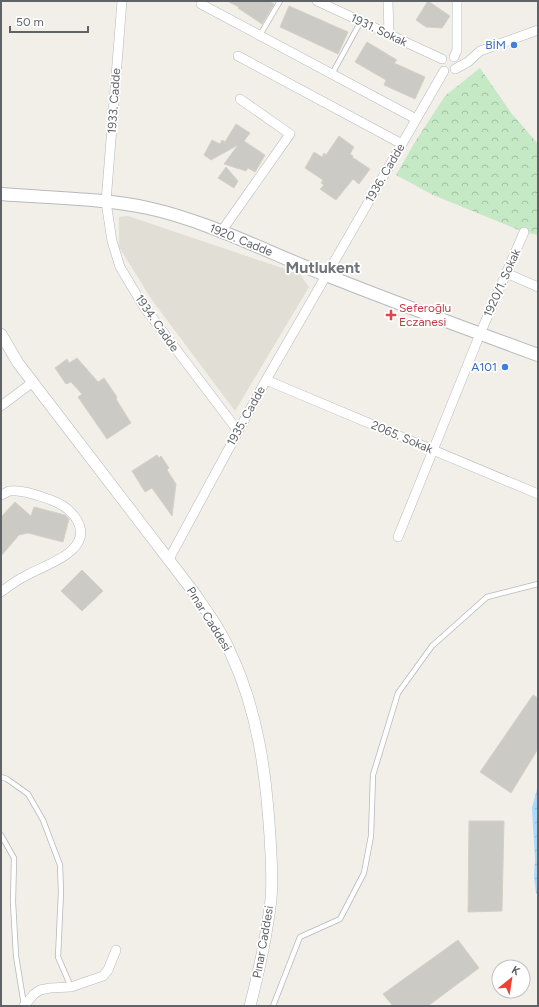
<svg xmlns="http://www.w3.org/2000/svg" width="539" height="1007" viewBox="0 0 539 1007" font-family="Figtree,sans-serif">
<style>
.education{fill:#e1ded6}
.forest{fill:url(#forest-crowns)}
.water{fill:url(#water-ripples)}
.building{fill:#cccac5;stroke:#d6d1c6}
.lines{fill:none;stroke-linecap:round;stroke-linejoin:round}
.service-casing{stroke:#b5b8bc;stroke-width:6}
.minor-casing{stroke:#b5b8bc;stroke-width:10}
.tertiary-casing{stroke:#b5b8bc;stroke-width:12}
.secondary-casing{stroke:#b6babf;stroke-width:14}
.service{stroke:#fff;stroke-width:4.5}
.minor{stroke:#fff;stroke-width:9}
.tertiary{stroke:#fff;stroke-width:11}
.secondary{stroke:#fff;stroke-width:12}
.shop-dot{fill:#3f7fe0;stroke:#fff;stroke-width:1.5}
.health-dot{fill:#e0444e;stroke:#fff;stroke-width:1.5}
.labels{text-anchor:middle;dominant-baseline:central;stroke-width:3.5;stroke-linejoin:round;paint-order:stroke}
.street-label{font-size:12px;fill:#5f6368;stroke:#fff}
.shop-label{font-size:12px;fill:#366cbe;stroke:#fff;text-anchor:end}
.health-label{font-size:12px;fill:#be3a42;stroke:#fff;text-anchor:start}
.district-label{font-size:16px;font-weight:bold;fill:#70757a;stroke:#fff}
</style>
<defs>
<pattern id="forest-crowns" width="20" height="18" patternUnits="userSpaceOnUse"><rect width="20" height="18" fill="#c5e8c5"/><path d="M2 6a3 3 0 1 1 6 0M12 15a3 3 0 1 1 6 0" fill="none" stroke="#a3c0a4"/></pattern>
<pattern id="water-ripples" width="26" height="14" patternUnits="userSpaceOnUse"><rect width="26" height="14" fill="#aadaff"/><path d="M2 4q2-2 4 0t4 0M15 11q2-2 4 0t4 0" fill="none" stroke="#8eb4d2"/></pattern>
</defs>
<rect width="100%" height="100%" fill="#f1efe8"/>
<!-- education -->
<path class="education" d="M128,216L300,274L309,287L235,411L152,300L119,247V217Z"/>
<!-- forest -->
<path class="forest" d="M480,68L512,114L538,144V235L524,232L433,195L396,175L415,142L445,96Z"/>
<!-- water -->
<path class="water" d="M538,785V895L536,893L534,877L535,859L532,808Z"/>
<!-- building -->
<path class="building" d="M227,1H270L274,4L262,24L238,8L239,7Z
M428,1L450,16L442,28L426,27L416,20Z
M289,6L348,32L338,54L280,27Z
M367,42L397,60L394,63L425,77L415,99L384,85L386,80L355,62Z
M236,124L250,133L244,141L265,155L255,172L248,168L246,171L224,164L238,145L211,160L204,155L212,140L220,144L222,140L225,142Z
M339,136L354,147L350,154L353,156L352,157L370,169L359,184L353,179L336,200L320,189L324,185L321,183L323,180L305,168L314,152L322,157L324,153L326,155Z
M226,167L238,181L234,188L218,178Z
M77,358L98,382L104,378L117,397L116,399L131,423L107,439L78,397L82,394L71,382L66,384L55,368L67,359L69,363Z
M157,455L159,458L161,456L169,468L167,470L176,484L172,516L152,488L145,492L132,471Z
M15,502L31,516L34,507L65,515L69,519L63,542L28,533L19,535L1,556V517Z
M82,570L103,591L82,611L61,591Z
M533,695L538,698V749L511,793L480,772Z
M469,821H504L502,911L468,912Z
M458,940L479,968L428,1006H393L383,994Z"/>
<g class="lines">
<!-- service casing -->
<g class="service-casing">
<path id="service" d="M260,35L280,1
M332,74L361,21
M1,777L7,779L28,794L43,820L60,865L61,892L58,957L71,987
M1,835L14,858L13,902L16,956L24,1005
M273,1006L300,937L340,919L364,873L371,836L373,775L398,693L432,646L487,597L538,584"/>
</g>
<!-- minor casing -->
<g class="minor-casing">
<path id="minor" d="M122,1L106,202L112,241L120,267L144,307L238,431
M317,1L442,59
M388,1L389,34
M201,4L416,119
M238,56L402,144
M454,57L457,50V1
M455,69L468,62L480,51L538,30
M221,232L290,134L240,99
M506,273L538,287
M266,380L538,494
M1,406L33,382
M1,495C4,494 7,492 9,491C22,489 39,496 51,500C62,504 71,510 77,520C94,550 48,564 29,574C19,579 10,585 1,592
M398,537L480,334L524,232
M169,559L266,380L444,71
M24,1006L34,994L40,990L50,988L71,987L103,976L108,970L116,950"/>
</g>
<!-- tertiary casing -->
<g class="tertiary-casing">
<path id="tertiary" d="M1,334L18,363L195,594C208,613 222,632 231,654C258,712 266,773 270,836C271,857 273,878 271,899C267,935 259,971 250,1006"/>
</g>
<!-- secondary casing -->
<g class="secondary-casing">
<path id="secondary" d="M1,194C48,198 102,198 148,208C208,221 269,253 326,275C396,303 467,329 538,355"/>
</g>
<!-- service -->
<use href="#service" class="service"/>
<!-- minor -->
<use href="#minor" class="minor"/>
<!-- tertiary -->
<use href="#tertiary" class="tertiary"/>
<!-- secondary -->
<use href="#secondary" class="secondary"/>
</g>
<!-- markers -->
<g class="shop-dot">
<circle cx="514" cy="45" r="4"/>
<circle cx="505" cy="367" r="4"/>
</g>
<path class="health-dot" d="M389 309h4v4h4v4h-4v4h-4v-4h-4v-4h4z"/>
<g class="labels">
<!-- street labels -->
<g class="street-label">
<text transform="translate(379 30) rotate(25)">1931. Sokak</text>
<text transform="translate(114 101) rotate(-86)">1933. Cadde</text>
<text transform="translate(385 173) rotate(-60)">1936. Cadde</text>
<text transform="translate(241 240) rotate(22)">1920. Cadde</text>
<text transform="translate(502 283) rotate(-66)">1920/1. Sokak</text>
<text transform="translate(157 323) rotate(55)">1934. Cadde</text>
<text transform="translate(246 416) rotate(-61)">1935. Cadde</text>
<text transform="translate(402 437) rotate(23)">2065. Sokak</text>
<text transform="translate(209 619) rotate(58)">Pınar Caddesi</text>
<text transform="translate(263 942) rotate(-80)">Pınar Caddesi</text>
</g>
<!-- shop labels -->
<g class="shop-label">
<text x="506" y="45">BİM</text>
<text x="497" y="367">A101</text>
</g>
<!-- health labels -->
<g class="health-label">
<text x="399" y="308">Seferoğlu<tspan x="399" dy="14">Eczanesi</tspan></text>
</g>
<!-- district labels -->
<g class="district-label">
<text x="323" y="267">Mutlukent</text>
</g>
</g>
<!-- border -->
<rect width="539" height="1007" fill="none" stroke="#5f6368" stroke-width="4"/>
<!-- north arrow -->
<g transform="translate(511 979) rotate(30)"><circle r="19" fill="#ffffff" stroke="#bfc1c3"/>
<path d="M0-3L7 15L0 10L-7 15Z" fill="#ea4335"/>
<text y="-6" font-size="11" font-weight="bold" text-anchor="middle" fill="#5f6368">K</text>
</g>
<!-- scale -->
<path d="M10 26v6h78v-6" fill="none" stroke="#5f6368" stroke-width="2"/>
<text x="16" y="26" font-size="12" fill="#5f6368" stroke="#ffffff" stroke-width="3" paint-order="stroke">50 m</text>
</svg>
